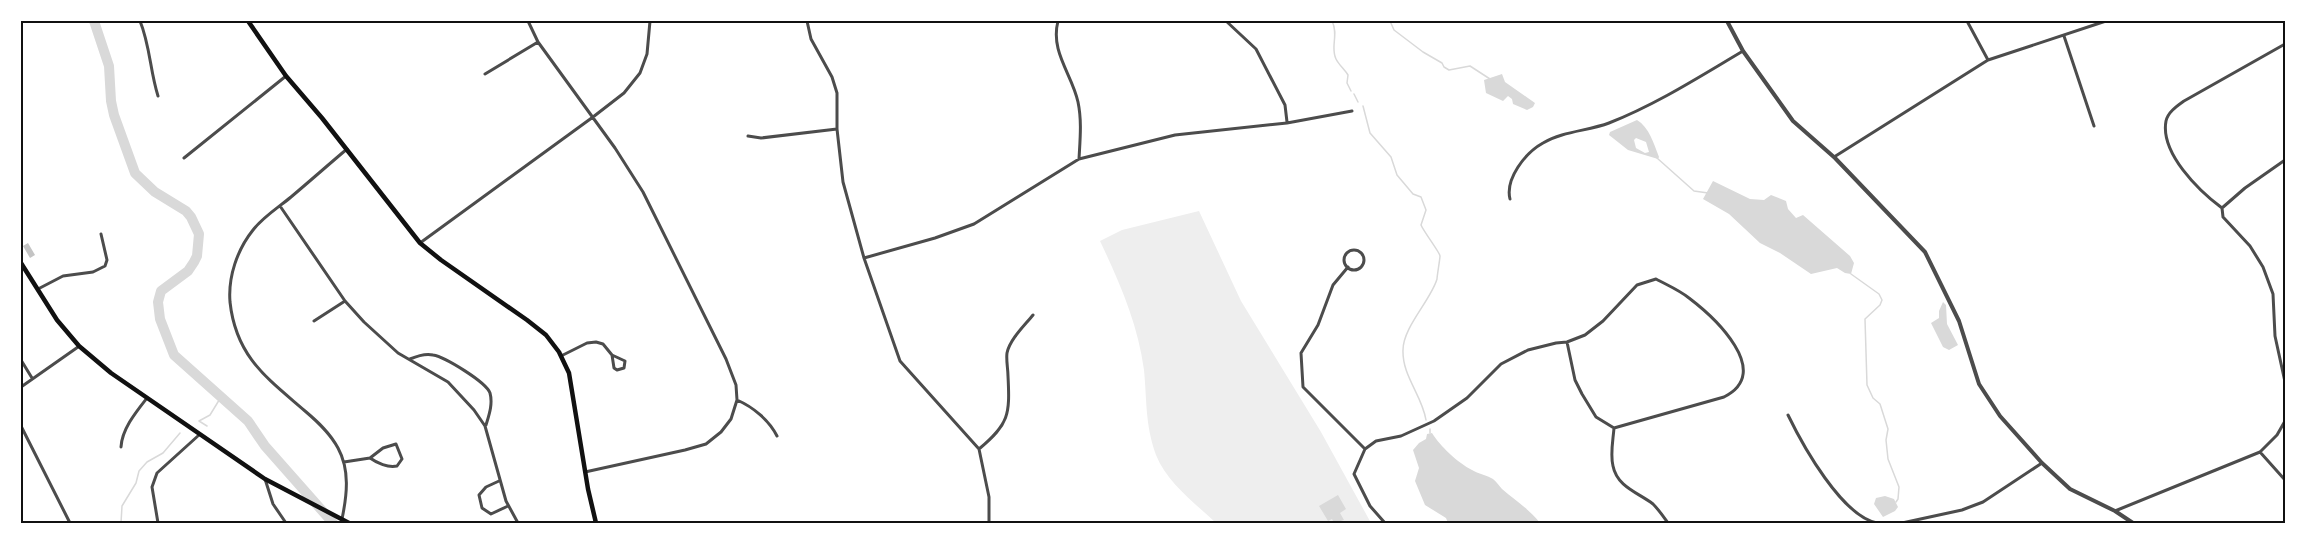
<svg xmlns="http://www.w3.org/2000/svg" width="2306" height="544" viewBox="0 0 2306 544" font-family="Figtree,sans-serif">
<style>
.green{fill:#eee}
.water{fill:#d9d9d9;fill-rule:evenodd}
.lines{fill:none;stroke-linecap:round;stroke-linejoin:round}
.stream{stroke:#d9d9d9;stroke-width:1.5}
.river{stroke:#d9d9d9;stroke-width:10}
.building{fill:#c4c4c4}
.minor{stroke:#4c4c4c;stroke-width:3}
.tertiary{stroke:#4c4c4c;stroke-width:4}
.secondary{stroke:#111;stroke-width:4.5}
.primary{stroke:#111;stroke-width:4.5}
.neatline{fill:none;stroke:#111;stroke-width:2}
</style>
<rect width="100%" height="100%" fill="#fff"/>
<!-- green -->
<path class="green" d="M1199,211L1241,301L1321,432L1371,523H1216C1195,503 1167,483 1156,455C1145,424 1147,401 1144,370C1138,324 1119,281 1100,241L1122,230Z"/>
<!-- water -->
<path class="water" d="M1502,74L1505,82L1535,103L1533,107L1527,110L1513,104L1512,99L1508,96L1503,101L1486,93L1484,80Z
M1637,120C1649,127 1654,144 1659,157L1658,159L1628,150L1609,135L1610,132ZM1636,138L1646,142L1649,152L1645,153L1636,148L1634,140Z
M1713,181L1750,199L1764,200L1771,195L1786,201L1788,209L1796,218L1803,215L1850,256L1854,263L1851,274L1845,273L1837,268L1811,274L1780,253L1760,243L1729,214L1703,199Z
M1943,302L1946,305L1947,324L1958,345L1949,350L1943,347L1931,323L1939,318V311Z
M1432,433C1440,446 1458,463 1472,470C1478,474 1487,475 1493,479C1497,482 1499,486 1502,489C1516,501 1529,509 1540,523H1448L1446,518L1425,505L1415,481L1419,468L1413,450L1419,443L1426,439L1427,434Z
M1338,495L1346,509L1340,513L1344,520L1334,523L1332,519L1328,521L1319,506Z
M1885,496L1894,499L1898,507L1895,511L1883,517L1874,504L1876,498Z"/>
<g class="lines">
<!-- stream -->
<path class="stream" d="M1332,21C1339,35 1330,47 1336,59C1339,65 1345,70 1348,75L1347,83L1351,91
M1390,21L1394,30L1423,52L1442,63L1444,67L1449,70L1470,66L1490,79
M1354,94L1358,102
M1363,106L1370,133L1391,157L1397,175L1413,194L1421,197L1426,210L1421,225C1424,232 1440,253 1440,256C1440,259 1437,276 1437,279C1431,300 1403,327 1403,350C1402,376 1422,395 1426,420
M1657,158L1694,191L1708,193
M1851,274L1879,294L1882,300L1880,305L1865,319L1867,385L1873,398L1880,404L1888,429L1886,440L1888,459L1899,487L1898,499L1896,502
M207,426L199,421L210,415L221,397
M1430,433V429
M121,523L122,506L136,483L139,471L147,462L163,453L180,433"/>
<!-- river -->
<path class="river" d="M94,21L109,66L111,101L114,115L135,173L155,192L186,211L191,217L199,234L197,256L194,262L188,271L161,291L158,302L160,319L174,355L248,421L265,446L333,523"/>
</g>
<!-- building -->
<path class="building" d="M28,243L35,255L30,258L23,246Z"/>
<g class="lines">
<!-- minor -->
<path class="minor" d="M140,21C150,45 150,71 158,96
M528,21L538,42L615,148L643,192L726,359L736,385L737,400L731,419L721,432L706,444L685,450L585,472
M807,21L811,39L832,77L837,93V129L843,182L864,258L900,361L979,449L989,497V523
M1058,21C1050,52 1072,74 1078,102C1082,121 1080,140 1079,159
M1226,21L1256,49L1285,105L1287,122
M1967,21L1988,60
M2064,36L2094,126
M485,74L538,42
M748,136L761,138L837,129
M1834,157L1988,60L2106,21
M184,158L286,76
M1510,199C1505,179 1525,153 1543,143C1563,131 1588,131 1609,123C1657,104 1699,77 1743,51
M280,206L345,301L364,322L398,353L448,382L474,410L485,426L506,501L518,523
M2222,208C2199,191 2160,153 2166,121C2168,112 2177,106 2184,101L2285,44
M2222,208L2223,217L2250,246L2263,267L2273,294L2275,336L2285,382
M2222,208L2245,188L2285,160
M420,243L593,117L624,93L640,73L647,54L650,21
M1344 260a10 10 0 1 1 20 0a10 10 0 1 1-20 0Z
M864,258L935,238L974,224L1079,159L1175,135L1287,123L1352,111
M1348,267L1333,285L1318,325L1301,353L1303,387L1365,449
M38,289L63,276L93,272L105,266L107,260L101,234
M314,321L345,301
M1567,342L1575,380L1582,394L1596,417L1614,428
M561,356L587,343L596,342L603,344L612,355L625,361L624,368L617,370L614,368L612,355
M410,359C417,356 425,353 433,355C445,357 486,382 490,393C493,404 489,415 486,425
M21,360L32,378
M21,387L78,347
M737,400C753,407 769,420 777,436
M1788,415C1803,446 1842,516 1877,523
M21,426L70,523
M1614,428C1613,441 1610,454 1613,466C1617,487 1639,493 1653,504C1659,510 1663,516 1668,523
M121,447C122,429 136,412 147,398
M979,449C1009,424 1010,415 1008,376C1008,369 1006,360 1007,353C1010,339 1025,325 1033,315
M2260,452L2285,480
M344,462L370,458C377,463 388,468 397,466L402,459L396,444L383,448L370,458
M265,479L273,504L286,523
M499,481L486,487L479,495L482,508L491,514L508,506
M2115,511L2260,452L2277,435L2285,421
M342,519C347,495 350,470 338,448C330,433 318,422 305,411C267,378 236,357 230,302C228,277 237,250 253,230C263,217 279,207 291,197C310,181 328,165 347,149
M158,523L152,487L157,473L199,435
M1385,523L1370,506L1354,474L1365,449L1376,441L1401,436L1434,421L1467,398L1501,364L1528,350L1556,343L1567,342L1585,335L1603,321L1637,285L1656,279C1667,285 1679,290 1689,298C1714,317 1774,372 1724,397L1614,428
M1902,523L1962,510L1983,502L2042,463"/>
<!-- tertiary -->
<path class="tertiary" d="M1727,21L1743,51L1793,121L1835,158L1925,252L1959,321L1979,384L2000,416L2042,463L2070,489L2115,511L2133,523"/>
<!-- secondary -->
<path class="secondary" d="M248,21L286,76L322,118L420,243L441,260L527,320L546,335L559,352L569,373L588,489L596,523"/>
<!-- primary -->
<path class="primary" d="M21,263L57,320L79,346L111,373L265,479L349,523"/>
</g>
<!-- border -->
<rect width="2306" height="544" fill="none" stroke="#ffffff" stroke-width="45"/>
<rect x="22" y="22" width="2262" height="500" class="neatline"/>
</svg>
